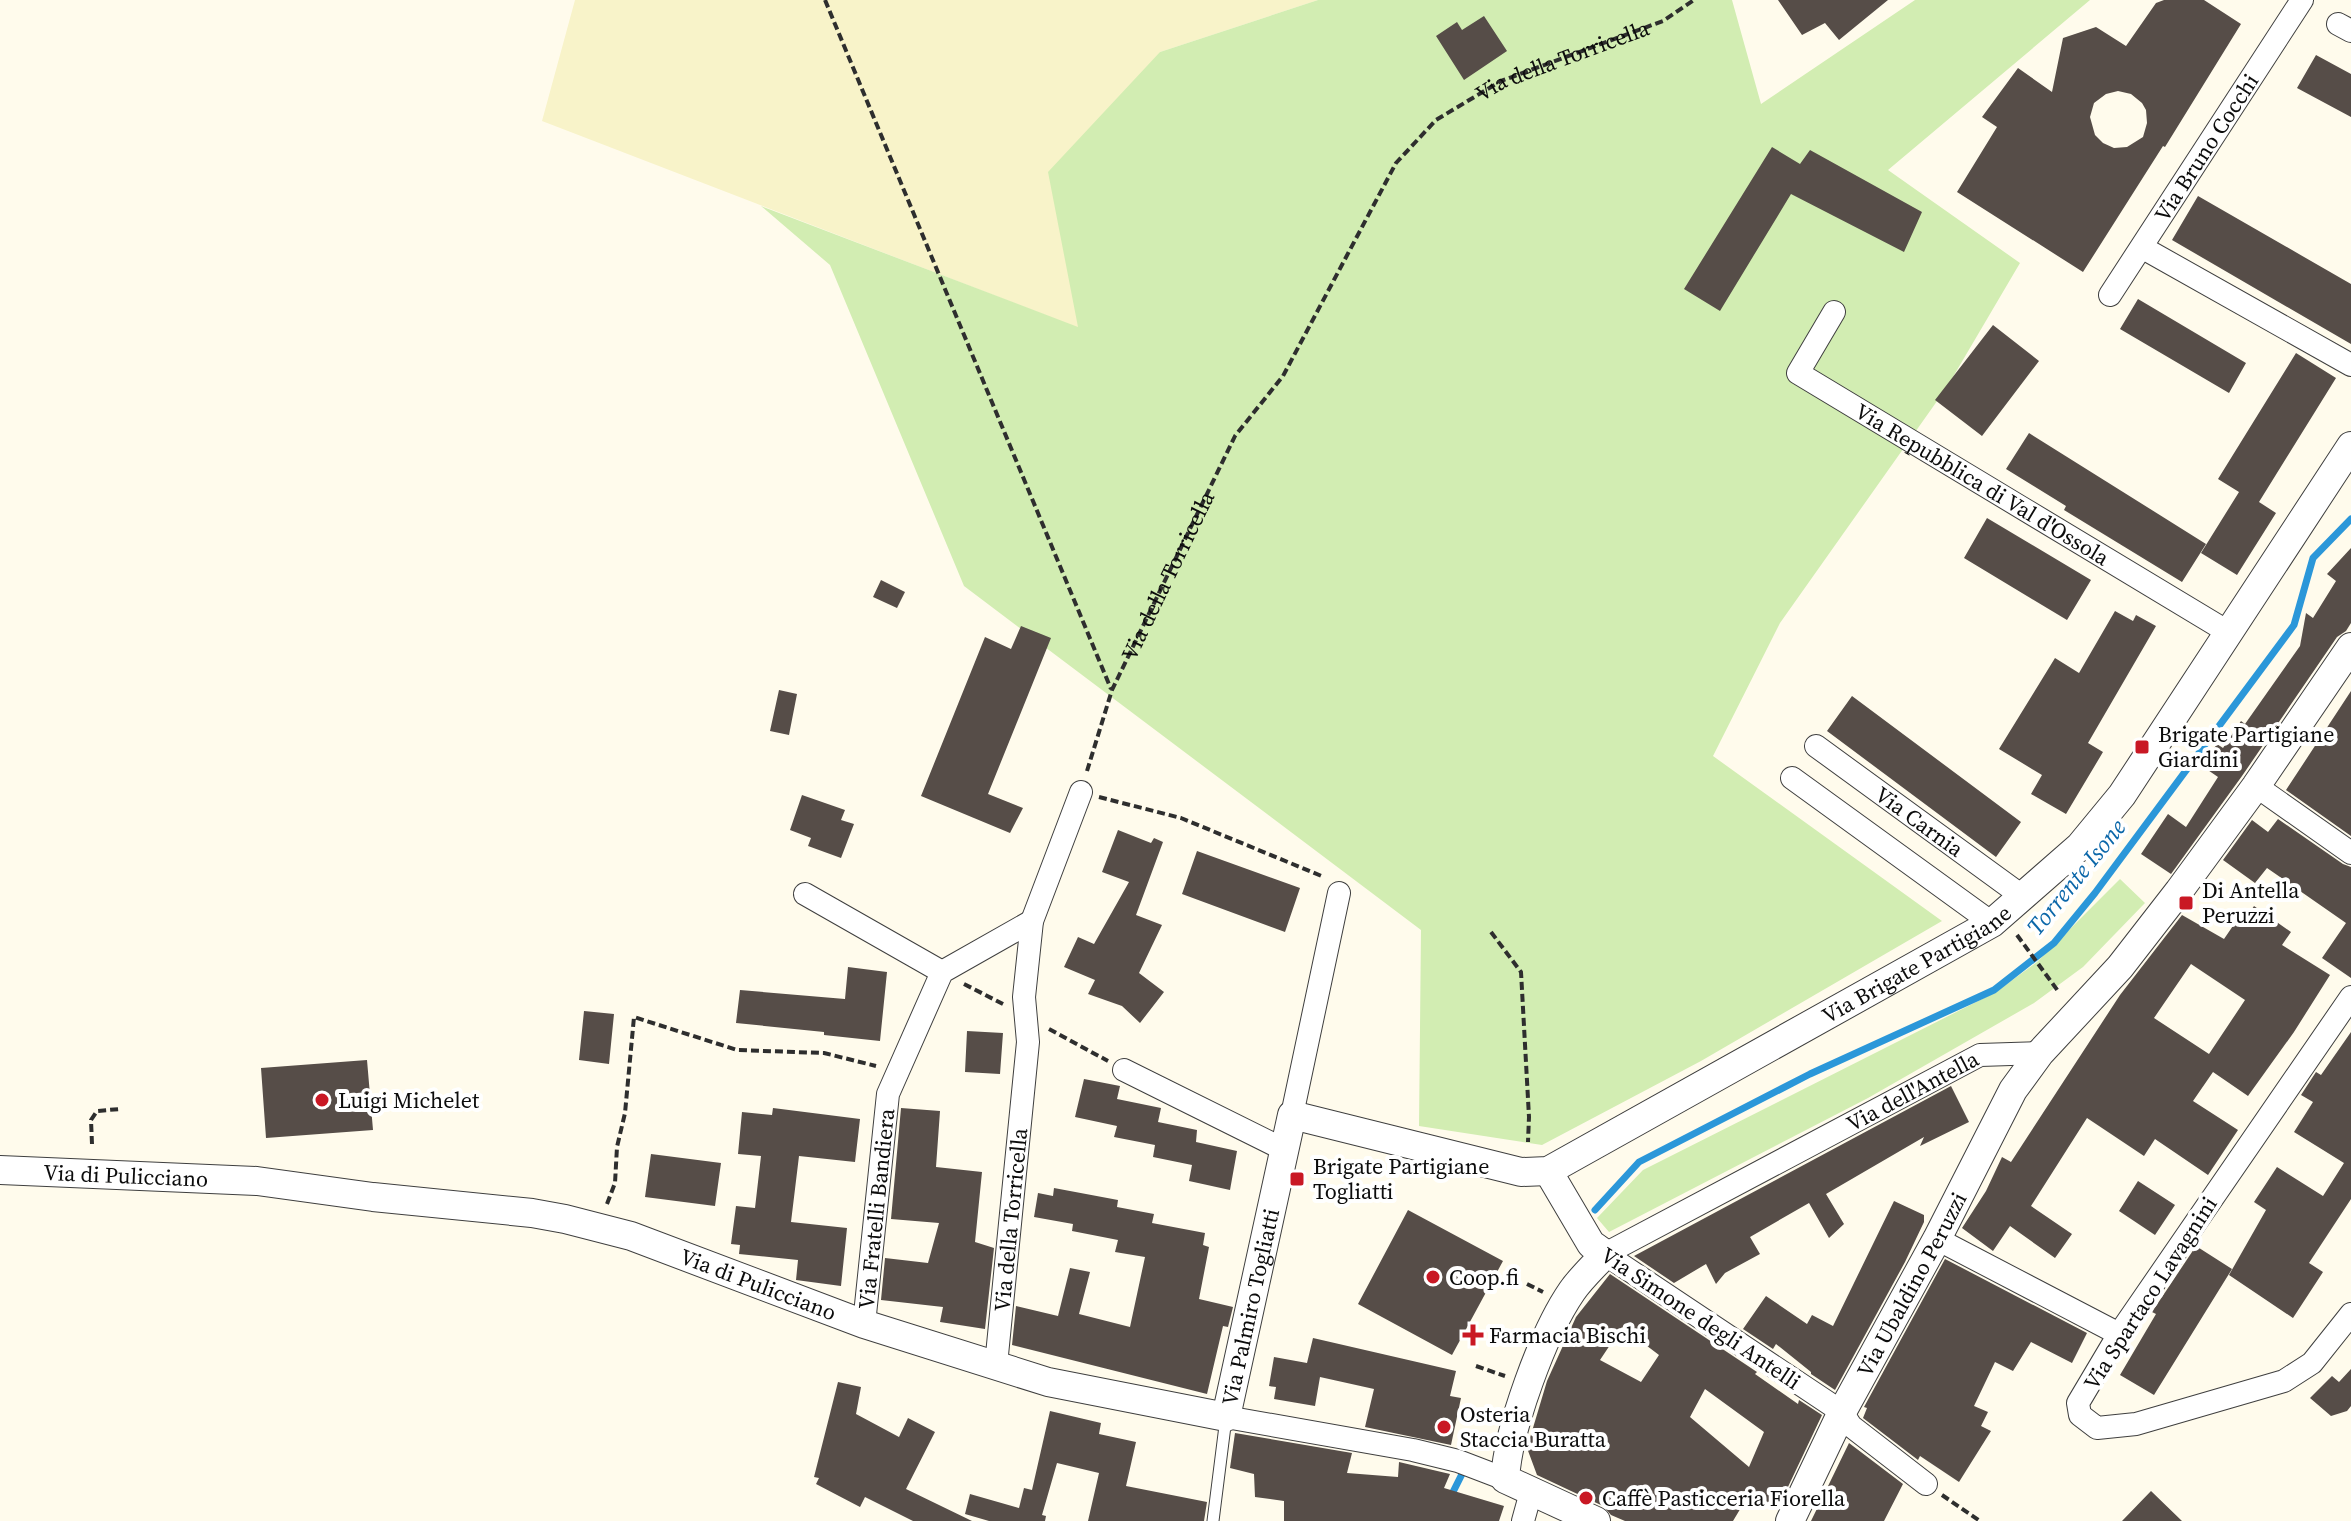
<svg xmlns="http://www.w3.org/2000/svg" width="2351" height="1521" viewBox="0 0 2351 1521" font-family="'Source Serif 4',serif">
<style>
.farmland{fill:#f8f3c9}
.green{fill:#d2edb2}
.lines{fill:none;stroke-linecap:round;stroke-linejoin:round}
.stream{stroke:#2b97d9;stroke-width:7}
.building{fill:#564d48;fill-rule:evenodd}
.service-casing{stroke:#3f3f3f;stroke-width:13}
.minor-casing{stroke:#3f3f3f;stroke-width:24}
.tertiary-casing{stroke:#3f3f3f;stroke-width:30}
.path{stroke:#2e2e2e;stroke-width:4;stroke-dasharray:8 4;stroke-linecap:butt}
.service{stroke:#fff;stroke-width:11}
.minor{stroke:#fff;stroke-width:22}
.tertiary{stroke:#fff;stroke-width:28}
.poi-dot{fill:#c91824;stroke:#fff;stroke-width:3}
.labels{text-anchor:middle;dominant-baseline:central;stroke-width:8;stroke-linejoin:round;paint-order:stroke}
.street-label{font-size:22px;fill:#0c0c0c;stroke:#fff}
.poi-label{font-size:22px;fill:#0c0c0c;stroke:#fff;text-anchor:start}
.water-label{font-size:24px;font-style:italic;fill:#0b67a9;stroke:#fff}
</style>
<rect width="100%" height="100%" fill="#fffbec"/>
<!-- farmland -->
<path class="farmland" d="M575,0H1318L1160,52L1079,328L542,121Z"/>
<!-- green -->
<path class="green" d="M1318,0H1732L1761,104L1915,0H2090L1888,170L2020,263L1947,387L1780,623L1713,756L1942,921L1701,1061L1542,1145L1419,1126L1421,930L964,586L830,265L761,206L1078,327L1048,172L1160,52Z
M2120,879L2145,903L2083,967L2034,1003L1868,1098L1609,1232L1597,1218L1643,1170L1996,992L2037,962Z"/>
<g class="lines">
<!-- stream -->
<path class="stream" d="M1595,1210L1639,1162L1810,1074L1994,990L2054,943L2095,893L2294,625L2313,558L2351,519
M1450,1498L1462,1474"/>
</g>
<!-- building -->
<path class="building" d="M1778,0H1888L1839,40L1825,23L1802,35Z
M2164,0H2204L2241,24L2165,147L2163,146L2083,272L1957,192L1997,127L1982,117L2018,68L2052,92L2063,38L2096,27L2126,46L2156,3ZM2118,91L2131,94L2142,103L2146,110L2147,123L2143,137L2127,147L2114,148L2103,143L2095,135L2090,117L2094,103L2106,94Z
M1484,16L1507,51L1464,80L1436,36L1457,22L1462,30Z
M2316,55L2351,74V117L2297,88Z
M1772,147L1800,164L1810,150L1922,212L1904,252L1791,194L1720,311L1684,289Z
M2198,196L2351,284V344L2172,240Z
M2138,299L2246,363L2229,393L2120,329Z
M1993,325L2039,361L1982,436L1935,400Z
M2296,353L2336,378L2259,502L2276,513L2237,575L2201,553L2239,492L2218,479Z
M2029,433L2206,544L2182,582L2064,510L2066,506L2006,469Z
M1987,518L2091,580L2067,620L1964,558Z
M2351,548V623L2346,631L2337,637L2242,776L2171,874L2141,854L2168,814L2186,827L2218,777L2202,766L2217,744L2223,748L2241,721L2245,724L2300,646L2306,613L2313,618L2336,581L2327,574Z
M881,580L905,592L897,608L873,597Z
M2115,611L2133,621L2136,615L2156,626L2088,743L2103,752L2066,814L2031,794L2042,775L1999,749L2055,658L2079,673Z
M1021,626L1051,638L988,794L1023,808L1010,833L921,796L985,637L1011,649Z
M779,690L797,694L789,735L770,731Z
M2351,691V836L2286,790Z
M1852,696L2021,822L1996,857L1827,731Z
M802,795L845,810L841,820L854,824L841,858L808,846L811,838L790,830Z
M2278,819L2343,864L2351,867V978L2322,958L2346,923L2267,868L2255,883L2223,860L2252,820L2268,832Z
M1118,830L1151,843L1154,838L1163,842L1136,915L1162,925L1139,973L1164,992L1140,1023L1122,1006L1088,994L1095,980L1064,967L1078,937L1094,944L1129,882L1102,872Z
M1197,851L1300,888L1285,932L1182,894Z
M2254,906L2291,932L2282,945L2330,975L2294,1032L2248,1096L2213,1072L2193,1101L2238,1130L2208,1175L2155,1139L2144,1156L2087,1118L2031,1206L2072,1234L2055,1258L2010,1226L1993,1251L1962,1228L1986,1191L2002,1157L2011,1162L2120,995L2182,915L2224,939L2239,917L2244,921ZM2191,964L2245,1000L2209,1054L2154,1018Z
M848,967L887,972L880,1041L824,1035V1032L736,1023L740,990L845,999Z
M584,1011L614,1014L609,1064L579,1060Z
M967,1031L1003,1033L1000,1074L965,1072Z
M2351,1032V1199L2309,1263L2323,1272L2293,1318L2229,1275L2266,1210L2254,1202L2277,1167L2323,1196L2344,1163L2294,1132L2313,1102L2301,1095L2316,1072L2321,1075Z
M367,1060L373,1130L266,1138L261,1068Z
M1084,1079L1120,1086L1117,1099L1161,1108L1158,1122L1197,1130L1196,1142L1237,1151L1230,1190L1189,1181L1192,1165L1153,1157L1155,1145L1114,1137L1117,1126L1075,1117Z
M1951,1086L1969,1122L1920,1146L1924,1137L1826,1194L1844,1224L1829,1238L1809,1203L1750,1237L1760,1254L1725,1273L1716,1284L1706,1264L1674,1283L1634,1256Z
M773,1108L860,1119L855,1162L799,1156L791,1222L847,1228L841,1286L796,1280L798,1260L739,1254L740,1245L731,1244L736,1206L755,1208L761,1156L738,1154L742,1112L772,1115Z
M901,1108L940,1111L936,1167L982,1172L975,1242L994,1248L985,1329L940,1322L943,1307L881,1300L885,1258L928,1263L939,1223L891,1219Z
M651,1154L721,1163L715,1206L645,1197Z
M2138,1181L2175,1205L2155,1235L2119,1211Z
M1054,1188L1118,1200L1117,1207L1154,1214L1152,1223L1205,1233L1203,1245L1209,1247L1199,1299L1233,1307L1228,1327L1223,1326L1207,1394L1012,1345L1016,1306L1058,1316L1070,1268L1090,1272L1079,1314L1130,1327L1145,1257L1115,1252L1118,1240L1072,1231L1073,1224L1034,1217L1038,1193L1053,1196Z
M1894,1201L1924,1215V1222L1905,1262L1835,1390L1811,1374V1372L1776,1344L1773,1349L1743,1329L1766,1296L1807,1324L1812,1315L1833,1326Z
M1408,1210L1503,1261L1452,1355L1358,1304Z
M2196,1246L2232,1269L2154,1395L2120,1375L2156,1314L2152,1312Z
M1945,1259L2087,1333L2072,1363L2031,1342L2013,1371L1995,1362L1974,1406L1988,1412L1981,1426L1991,1431L1959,1482L1920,1456L1918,1460L1863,1418L1867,1408L1864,1407Z
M1610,1274L1757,1372L1755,1374L1798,1404L1799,1400L1822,1415L1777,1510L1748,1496L1733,1521H1625L1611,1515L1603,1506L1537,1475L1527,1448L1547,1381L1576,1317ZM1622,1327L1659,1355L1641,1382L1600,1360ZM1705,1389L1764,1432L1749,1467L1690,1417Z
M1313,1338L1456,1371L1450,1396L1461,1398L1451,1445L1365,1427L1374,1389L1320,1377L1315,1406L1274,1399L1276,1387L1269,1386L1274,1357L1307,1363Z
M2351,1369V1406L2347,1411L2331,1416L2310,1398L2332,1376L2339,1382Z
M838,1382L861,1387L856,1414L899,1437L908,1418L935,1432L906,1489L972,1521H913L865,1497L860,1507L816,1484L819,1478L814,1477Z
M1050,1411L1101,1423L1099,1434L1136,1442L1126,1486L1207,1502L1204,1521H1088L1099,1473L1057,1463L1042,1515L1046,1516L1045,1521H989L965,1514L970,1494L1019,1508L1024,1488L1032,1490Z
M1235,1433L1352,1453L1347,1473L1398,1477L1399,1462L1450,1474L1444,1488L1504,1506L1499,1521H1284V1501L1255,1497L1254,1474L1230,1468Z
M1849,1443L1903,1484L1884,1521H1811Z
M2151,1491L2182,1521H2122Z"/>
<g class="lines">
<!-- service casing -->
<g class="service-casing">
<path id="service" d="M1213,1521L1226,1418"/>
</g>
<!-- minor casing -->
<g class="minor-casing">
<g id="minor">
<path d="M2338,24L2351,31"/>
<path d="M2143,248L2351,365"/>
<path id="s2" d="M2110,295L2302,0"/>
<path id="s3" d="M1834,312L1798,373L2228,632"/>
<path id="s4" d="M1816,746L2022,896"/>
<path d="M1792,778L1992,923"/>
<path d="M2256,786L2351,853"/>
<path d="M805,894L942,972"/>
<path d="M2351,997L2119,1334L2078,1403L2080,1415L2097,1428L2136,1424L2284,1381L2312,1363L2351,1314"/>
<path d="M1124,1070L1285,1150"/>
<path d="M1292,1115L1339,893"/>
<path d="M1937,1239L2119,1334"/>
<path id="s5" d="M1605,1254L1980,1055L2040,1053"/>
<path d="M1605,1254L1842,1412L1851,1426L1926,1484"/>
<path id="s6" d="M864,1324L888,1094L942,972L1032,921"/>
<path id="s7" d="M996,1365L1028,1042L1024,997L1032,921L1081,792"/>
<path d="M1226,1417L1413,1450L1458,1461L1505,1479"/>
<path d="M1523,1521L1531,1492"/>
</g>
</g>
<!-- tertiary casing -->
<g class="tertiary-casing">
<g id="tertiary">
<path id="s8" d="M0,1170L257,1181L373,1197L532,1213L565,1219L631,1236L864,1324L1048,1382L1226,1417L1292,1115L1521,1172L1548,1171L1992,923L2080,846L2122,795L2351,446"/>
<path d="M1548,1171L1591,1244L1605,1254C1594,1266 1581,1278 1572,1291C1543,1333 1508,1429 1505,1479L1596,1521"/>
<path id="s9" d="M1790,1521L1842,1412L1937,1239L2013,1090L2040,1053L2120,967L2179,891L2256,786L2351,647"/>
</g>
</g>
<!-- path -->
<g class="path">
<path d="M825,0L1111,689"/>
<path id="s1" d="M1087,771L1112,690L1235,436L1283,376L1396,163L1436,120L1501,81L1663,21L1694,0"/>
<path d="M1099,797L1181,818L1324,877"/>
<path d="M1491,932L1521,972L1529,1117L1528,1142"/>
<path d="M2017,935L2058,991"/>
<path d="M964,984L1003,1004"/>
<path d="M1049,1029L1108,1061"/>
<path d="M92,1144L91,1120L97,1111L120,1109"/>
<path d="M607,1204L615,1183L617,1147L625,1113L634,1017L737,1050L824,1053L876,1066"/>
<path d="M1527,1284L1543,1292"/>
<path d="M1476,1366L1505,1376"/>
<path d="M1942,1495L1980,1521"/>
</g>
<!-- service -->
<use href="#service" class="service"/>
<!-- minor -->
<use href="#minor" class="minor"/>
<!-- tertiary -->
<use href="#tertiary" class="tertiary"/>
</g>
<!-- markers -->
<g class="poi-dot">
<rect x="2134" y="739" width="16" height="16" rx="4"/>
<rect x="2178" y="895" width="16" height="16" rx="4"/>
<circle cx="322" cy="1100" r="8"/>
<rect x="1289" y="1171" width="16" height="16" rx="4"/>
<circle cx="1433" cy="1277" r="8"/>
<path d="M1469 1323h8v8h8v8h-8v8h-8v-8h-8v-8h8z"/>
<circle cx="1444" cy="1427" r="8"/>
<circle cx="1586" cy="1498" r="8"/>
</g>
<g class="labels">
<!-- street labels -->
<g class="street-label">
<text stroke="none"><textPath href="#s1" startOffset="884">Via della Torricella</textPath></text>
<text stroke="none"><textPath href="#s2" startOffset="176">Via Bruno Cocchi</textPath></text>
<text stroke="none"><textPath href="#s3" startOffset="286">Via Repubblica di Val d'Ossola</textPath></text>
<text stroke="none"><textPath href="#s1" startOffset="212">Via della Torricella</textPath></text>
<text stroke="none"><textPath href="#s4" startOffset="128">Via Carnia</textPath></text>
<text stroke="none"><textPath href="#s8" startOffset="2254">Via Brigate Partigiane</textPath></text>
<text stroke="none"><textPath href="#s5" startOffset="348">Via dell'Antella</textPath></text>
<text stroke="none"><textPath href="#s8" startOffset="126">Via di Pulicciano</textPath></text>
<text stroke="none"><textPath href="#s6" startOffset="116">Via Fratelli Bandiera</textPath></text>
<text stroke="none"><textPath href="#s7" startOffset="146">Via della Torricella</textPath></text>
<text stroke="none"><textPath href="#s8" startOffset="772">Via di Pulicciano</textPath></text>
<text stroke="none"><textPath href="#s9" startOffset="266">Via Ubaldino Peruzzi</textPath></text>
<text transform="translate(2150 1293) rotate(-57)">Via Spartaco Lavagnini</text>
<text stroke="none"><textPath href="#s8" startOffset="1372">Via Palmiro Togliatti</textPath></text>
<text transform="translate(1701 1318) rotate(34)">Via Simone degli Antelli</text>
</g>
<!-- poi labels -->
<g class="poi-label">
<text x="2158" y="734">Brigate Partigiane<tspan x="2158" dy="25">Giardini</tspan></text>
<text x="2202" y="890">Di Antella<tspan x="2202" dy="25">Peruzzi</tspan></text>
<text x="338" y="1100">Luigi Michelet</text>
<text x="1313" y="1166">Brigate Partigiane<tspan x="1313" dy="25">Togliatti</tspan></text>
<text x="1449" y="1277">Coop.fi</text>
<text x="1489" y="1335">Farmacia Bischi</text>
<text x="1460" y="1414">Osteria<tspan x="1460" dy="25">Staccia Buratta</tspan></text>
<text x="1602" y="1498">Caffè Pasticceria Fiorella</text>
</g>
<!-- water labels -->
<g class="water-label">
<text transform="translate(2076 877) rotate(-51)">Torrente Isone</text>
</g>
</g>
</svg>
